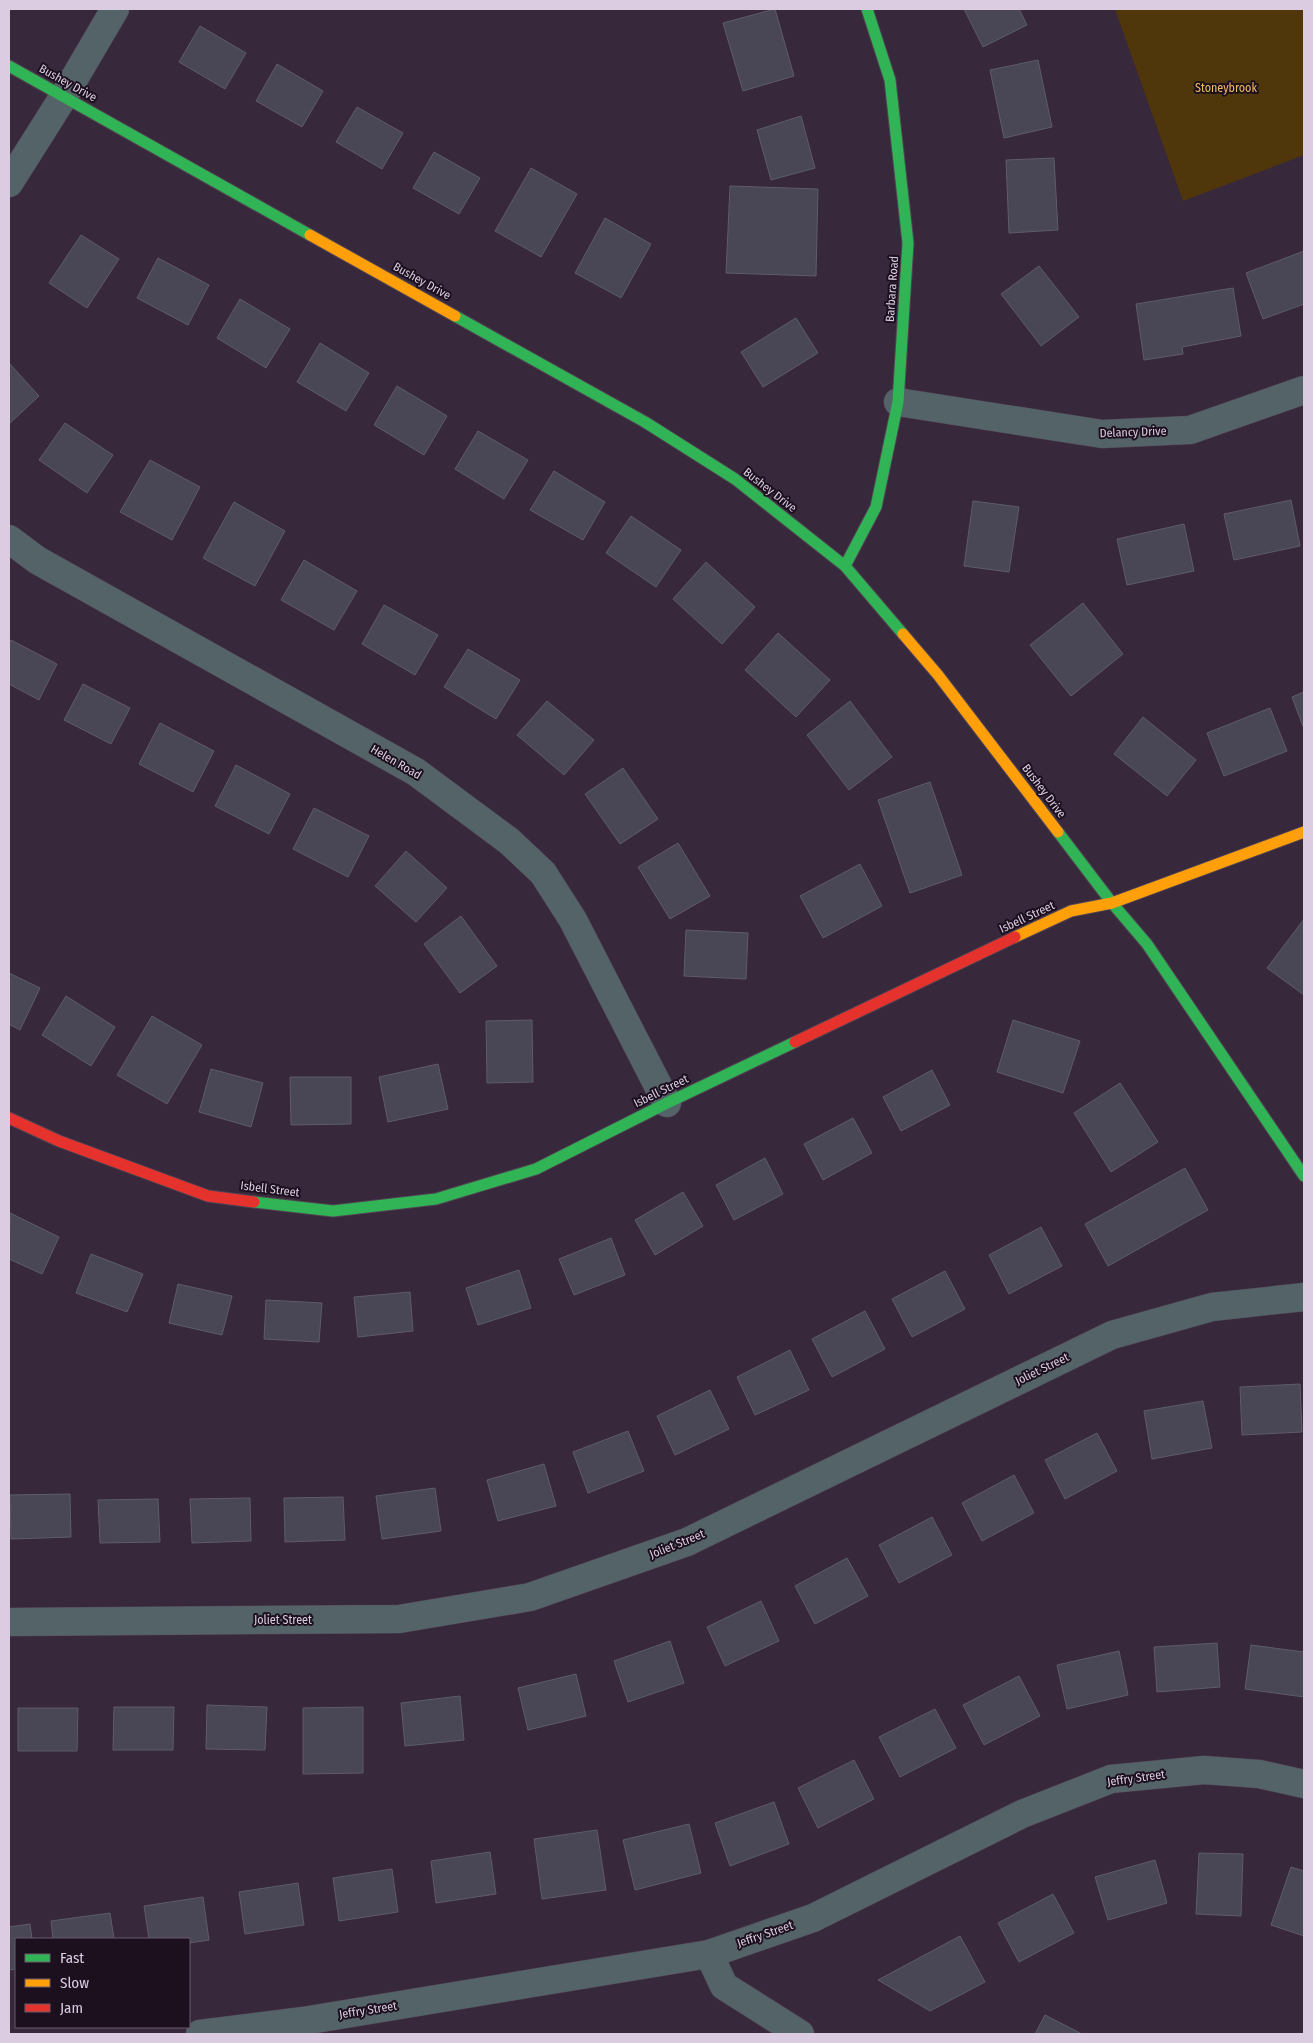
<svg xmlns="http://www.w3.org/2000/svg" width="1313" height="2043" viewBox="0 0 1313 2043" font-family="'Fira Sans Condensed',sans-serif">
<style>
.green{fill:#50370b}
.building{fill:#494656;stroke:#5e5c6c}
.lines{fill:none;stroke-linecap:round;stroke-linejoin:round}
.street-casing{stroke:#514454;stroke-width:29}
.fast-casing{stroke:#514454;stroke-width:13}
.slow-casing{stroke:#514454;stroke-width:13}
.jam-casing{stroke:#514454;stroke-width:13}
.street{stroke:#546368;stroke-width:28}
.fast{stroke:#30b455;stroke-width:11}
.slow{stroke:#ff9f0a;stroke-width:11}
.jam{stroke:#e5322d;stroke-width:11}
.labels{text-anchor:middle;dominant-baseline:central;stroke-width:4;stroke-linejoin:round;paint-order:stroke}
.street-label{font-size:12px;fill:#dccce1;stroke:#1c101f}
.park-label{font-size:12px;fill:#f4bc5f;stroke:#1c101f}
</style>
<rect width="100%" height="100%" fill="#37283b"/>
<!-- green -->
<path class="green" d="M1115,9H1304V155L1183,201Z"/>
<!-- building -->
<path class="building" d="M775,9L794,76L743,91L723,23Z
M964,9H1019L1027,25L983,47Z
M200,26L246,53L225,89L179,62Z
M1038,60L1052,127L1004,138L990,70Z
M277,64L323,91L302,127L256,101Z
M357,107L403,133L382,169L336,142Z
M801,116L815,168L771,180L757,130Z
M434,152L480,178L459,214L413,188Z
M1054,158L1058,230L1009,233L1006,160Z
M531,168L577,194L541,257L495,231Z
M730,186L818,189L816,276L726,273Z
M605,218L651,244L621,298L575,273Z
M81,235L119,259L87,308L49,283Z
M1304,251V304L1263,319L1246,273Z
M158,258L209,285L188,325L137,298Z
M1039,266L1079,317L1041,346L1001,294Z
M1233,288L1241,336L1182,347L1183,354L1144,360L1136,304Z
M240,299L290,329L266,368L217,338Z
M796,318L818,353L763,387L741,352Z
M320,343L369,373L346,411L297,382Z
M9,363L39,396L9,424Z
M397,386L447,416L424,455L374,425Z
M65,423L113,455L87,493L39,460Z
M478,431L528,460L504,499L455,469Z
M150,460L200,487L172,540L120,512Z
M554,471L605,502L583,540L530,510Z
M1291,500L1300,546L1234,560L1224,514Z
M973,501L1019,507L1009,572L964,566Z
M234,502L285,531L255,586L203,558Z
M631,516L681,550L656,587L606,553Z
M1184,524L1194,571L1127,585L1117,539Z
M304,560L357,591L334,630L281,600Z
M706,562L755,607L722,644L673,599Z
M1083,603L1123,654L1071,696L1030,645Z
M384,605L438,635L415,675L362,644Z
M778,633L830,680L796,717L745,670Z
M11,640L57,664L39,700L9,684V645Z
M468,649L520,680L496,719L444,687Z
M83,684L130,708L111,744L64,720Z
M1304,692V729L1292,697Z
M547,701L594,740L564,775L517,735Z
M850,701L892,757L849,790L807,735Z
M1270,708L1287,751L1224,776L1207,733Z
M1143,717L1196,760L1167,796L1114,754Z
M160,723L214,751L193,792L139,764Z
M236,765L290,794L269,834L215,806Z
M623,768L658,819L620,844L585,794Z
M930,782L962,875L910,893L878,800Z
M314,808L369,836L348,877L293,849Z
M678,843L710,896L670,919L638,867Z
M406,851L447,888L416,922L375,886Z
M860,864L882,906L823,938L800,896Z
M461,916L497,966L460,993L424,944Z
M1304,919V995L1267,968Z
M686,930L748,933L746,979L684,976Z
M9,973L40,988L20,1030L9,1024Z
M66,996L115,1027L91,1066L42,1035Z
M152,1016L202,1045L167,1104L117,1075Z
M532,1020L533,1082L487,1083L486,1021Z
M1013,1020L1080,1041L1063,1093L997,1072Z
M438,1064L448,1109L388,1122L379,1077Z
M211,1069L263,1083L251,1127L199,1112Z
M932,1070L950,1105L901,1131L883,1097Z
M290,1077H351V1124L291,1125Z
M1120,1083L1158,1142L1111,1172L1074,1113Z
M853,1118L872,1153L823,1180L804,1144Z
M765,1158L783,1194L734,1220L716,1185Z
M1185,1168L1208,1210L1108,1266L1085,1224Z
M683,1192L703,1226L655,1255L635,1220Z
M10,1213L59,1237L42,1274L9,1259Z
M1041,1227L1062,1266L1009,1294L989,1255Z
M611,1238L625,1275L574,1295L559,1259Z
M91,1254L143,1274L127,1312L76,1293Z
M519,1270L531,1308L478,1325L466,1288Z
M945,1271L965,1309L912,1337L892,1299Z
M178,1284L232,1296L222,1335L169,1323Z
M410,1292L413,1331L358,1337L354,1297Z
M266,1300L322,1303L319,1342L264,1339Z
M865,1311L885,1349L832,1377L812,1339Z
M790,1350L809,1390L755,1415L737,1377Z
M1300,1384L1302,1432L1242,1435L1240,1387Z
M710,1390L729,1429L675,1455L657,1416Z
M1203,1401L1212,1448L1152,1459L1144,1411Z
M628,1431L644,1471L588,1493L573,1452Z
M1097,1433L1117,1471L1065,1499L1045,1460Z
M544,1464L556,1506L498,1521L487,1480Z
M1014,1475L1034,1513L982,1541L962,1503Z
M435,1488L441,1531L382,1539L376,1496Z
M70,1494L71,1537L11,1539L10,1495Z
M343,1497L345,1540L285,1542L284,1498Z
M250,1498L251,1541L192,1543L190,1499Z
M158,1499L160,1542L100,1543L98,1500Z
M932,1517L952,1555L899,1583L879,1545Z
M847,1558L868,1596L815,1624L795,1586Z
M761,1601L779,1641L725,1666L707,1627Z
M670,1641L684,1683L628,1702L614,1661Z
M1217,1643L1220,1687L1157,1692L1154,1647Z
M1251,1645L1304,1652V1697L1245,1689Z
M1119,1651L1128,1695L1067,1709L1057,1665Z
M576,1674L586,1716L528,1730L518,1688Z
M1019,1676L1040,1716L984,1745L963,1705Z
M460,1696L464,1740L405,1746L401,1703Z
M207,1705L267,1707L265,1750L206,1749Z
M114,1707H174L173,1750H113Z
M363,1707V1773L303,1774V1708Z
M18,1708H78L77,1751H18Z
M935,1709L956,1748L900,1777L879,1737Z
M854,1760L874,1799L818,1828L798,1788Z
M774,1802L789,1844L730,1866L715,1823Z
M689,1824L701,1873L635,1890L623,1840Z
M597,1830L606,1890L542,1899L534,1839Z
M490,1852L496,1894L436,1903L431,1861Z
M1199,1853L1243,1854L1241,1916L1196,1914Z
M1155,1860L1167,1903L1108,1920L1095,1877Z
M1291,1867L1304,1871V1936L1271,1925Z
M392,1869L398,1912L339,1921L333,1878Z
M298,1883L304,1925L245,1934L239,1892Z
M1053,1894L1074,1933L1019,1962L998,1923Z
M203,1897L209,1940L189,1943V1939H149L144,1906Z
M110,1913L114,1939H53L51,1921Z
M30,1924L32,1939H16V1969L9,1970V1927Z
M960,1936L985,1982L930,2011L878,1980Z
M1045,2015L1082,2034H1035Z"/>
<g class="lines">
<!-- street casing -->
<g class="street-casing">
<path id="street" d="M9,183L64,96L115,9
M898,402L1102,434L1190,430L1304,390
M9,539L37,560L416,772L509,841L543,873L573,920L667,1103
M9,1622L399,1619L530,1597L687,1542L1112,1335L1212,1307L1304,1297
M709,1954L724,1986L800,2034
M200,2034L303,2021L709,1954L813,1918L1022,1814L1111,1779L1204,1770L1259,1774L1304,1784"/>
</g>
<!-- fast casing -->
<g class="fast-casing">
<path id="fast" d="M9,66L310,235
M455,316L645,422L735,479L845,566L903,634
M845,566L876,507L898,402L908,243L890,80L867,9
M1058,832L1112,903L1147,944L1304,1176
M254,1202L333,1211L436,1199L536,1169L667,1103L795,1042"/>
</g>
<!-- slow casing -->
<g class="slow-casing">
<path id="slow" d="M310,235L455,316
M903,634L938,675L1058,832
M1015,937L1071,911L1112,903L1304,832"/>
</g>
<!-- jam casing -->
<g class="jam-casing">
<path id="jam" d="M795,1042L1015,937
M9,1118L59,1141L208,1196L254,1202"/>
</g>
<!-- street -->
<use href="#street" class="street"/>
<!-- fast -->
<use href="#fast" class="fast"/>
<!-- slow -->
<use href="#slow" class="slow"/>
<!-- jam -->
<use href="#jam" class="jam"/>
</g>
<g class="labels">
<!-- street labels -->
<g class="street-label">
<text transform="translate(68 83) rotate(29)">Bushey Drive</text>
<text transform="translate(422 281) rotate(29)">Bushey Drive</text>
<text transform="translate(892 289) rotate(-86)">Barbara Road</text>
<text transform="translate(1133 432) rotate(-2)">Delancy Drive</text>
<text transform="translate(770 490) rotate(38)">Bushey Drive</text>
<text transform="translate(396 762) rotate(30)">Helen Road</text>
<text transform="translate(1044 791) rotate(53)">Bushey Drive</text>
<text transform="translate(1027 917) rotate(-25)">Isbell Street</text>
<text transform="translate(661 1091) rotate(-26)">Isbell Street</text>
<text transform="translate(270 1189) rotate(7)">Isbell Street</text>
<text transform="translate(1042 1369) rotate(-26)">Joliet Street</text>
<text transform="translate(677 1544) rotate(-22)">Joliet Street</text>
<text x="283" y="1620">Joliet Street</text>
<text transform="translate(1136 1778) rotate(-8)">Jeffry Street</text>
<text transform="translate(765 1934) rotate(-19)">Jeffry Street</text>
<text transform="translate(368 2010) rotate(-9)">Jeffry Street</text>
</g>
<!-- park labels -->
<g class="park-label">
<text x="1226" y="88">Stoneybrook</text>
</g>
</g>
<!-- border -->
<rect width="1313" height="2043" fill="none" stroke="#dccce1" stroke-width="20"/>
<!-- legend -->
<rect x="15" y="1938" width="175" height="90" fill="#1c101f" stroke="#695b6d"/>
<rect x="25" y="1954" width="25" height="8" fill="#30b455" stroke="#695b6d"/>
<text x="60" y="1963" font-size="15" fill="#dccce1">Fast</text>
<rect x="25" y="1979" width="25" height="8" fill="#ff9f0a" stroke="#695b6d"/>
<text x="60" y="1988" font-size="15" fill="#dccce1">Slow</text>
<rect x="25" y="2004" width="25" height="8" fill="#e5322d" stroke="#695b6d"/>
<text x="60" y="2013" font-size="15" fill="#dccce1">Jam</text>
</svg>
